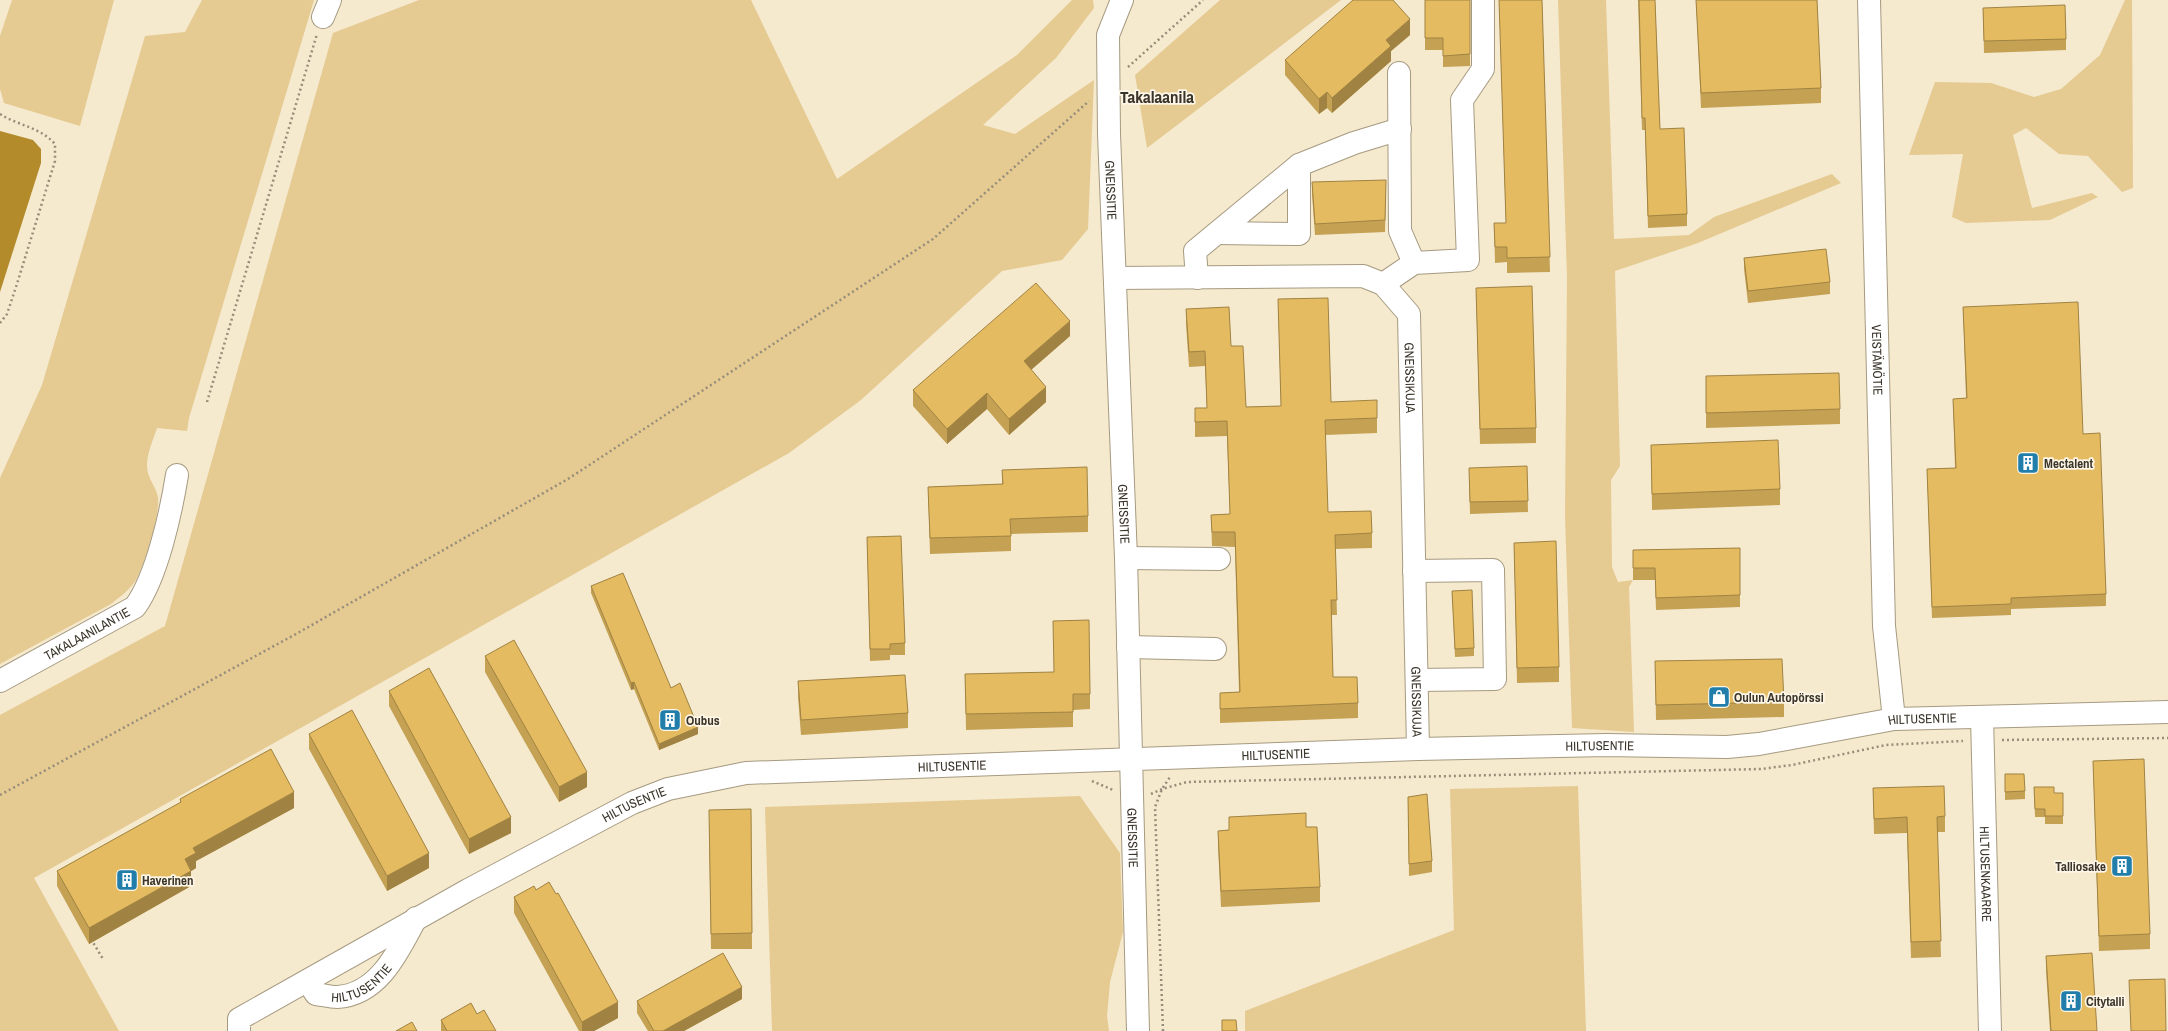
<svg xmlns="http://www.w3.org/2000/svg" width="2168" height="1031" viewBox="0 0 2168 1031" font-family="'Archivo Narrow',sans-serif">
<style>
.green{fill:#e5ca92}
.water{fill:#b38b2b}
.lines{fill:none;stroke-linecap:round;stroke-linejoin:round}
.minor-casing{stroke:#a69a81;stroke-width:24}
.path{stroke:#968d7a;stroke-width:2.5;stroke-dasharray:2 3;stroke-linecap:butt}
.minor{stroke:#fff;stroke-width:22}
.wall{fill:#c4a153}
.shaded-wall{fill:#a08343}
.building{fill:#e4bb60;stroke:#a08343}
.labels{text-anchor:middle;dominant-baseline:central;stroke-width:3.5;stroke-linejoin:round;paint-order:stroke}
.street-label{font-size:13px;fill:#3a352a;stroke:#fef6e6}
.poi-label{font-size:13px;font-weight:bold;fill:#3a352a;stroke:#fef6e6;text-anchor:start}
.district-label{font-size:17px;font-weight:bold;fill:#3a352a;stroke:#fef6e6}
</style>
<rect width="100%" height="100%" fill="#f5e9ce"/>
<!-- green -->
<path class="green" d="M12,0H114L80,126L4,103L0,89V36Z
M202,0H314L189,418L187,431L157,428C153,441 144,459 148,473C150,481 157,489 158,498C160,515 145,562 137,578C131,589 121,596 111,604L0,664V478L42,385L145,36L185,32Z
M419,0H751L837,179L1017,55L1072,0H1093L1094,8L1056,58L983,125L1015,134L1094,80L1088,229L1062,260L1002,271L861,400L789,453L34,878L119,1031H0V715L165,626L333,33Z
M1220,0H1341L1147,148L1135,75Z
M1558,0H1606L1614,239L1689,235L1714,217L1832,174L1841,183L1698,243L1615,271L1620,466L1611,480L1612,567L1618,582L1633,580L1629,587L1634,732L1572,728L1565,516L1567,277Z
M2125,0H2132L2133,188L2122,192L2088,156L2059,154L2026,128L2013,135L2032,208L2092,193L2098,197L2050,220L1966,223L1952,217L1963,154L1909,155L1935,82L1991,83L2034,97L2061,89L2100,55Z
M1578,786L1586,1031H1245V1011L1454,930L1450,789Z
M1080,796L1120,853L1123,932L1110,982L1107,1016L1109,1031H772L765,807Z"/>
<!-- water -->
<path class="water" d="M0,131L33,140L41,149V163L0,292Z"/>
<g class="lines">
<!-- minor casing -->
<g class="minor-casing">
<g id="minor">
<path id="s1" d="M1122,0L1108,35L1109,134L1126,558L1138,1031"/>
<path id="s2" d="M1869,0L1884,626L1894,719"/>
<path d="M323,17L330,0"/>
<path d="M1399,73L1400,231L1414,263"/>
<path d="M1217,233L1299,234V165"/>
<path id="s3" d="M1115,278L1363,276L1383,284L1409,314L1418,749"/>
<path d="M1197,278L1195,251L1299,165L1354,143L1400,129"/>
<path d="M1383,284L1414,263L1468,260L1462,100L1483,69V0"/>
<path d="M1126,558L1219,559"/>
<path d="M1414,571L1493,570L1495,679L1417,680"/>
<path d="M1128,647L1215,649"/>
<path id="s4" d="M0,681L135,607C157,577 171,512 177,475"/>
<path id="s5" d="M1982,717L1990,1031"/>
<path id="s6" d="M308,982L316,994C323,995 331,997 337,997C379,995 399,950 416,918"/>
<path id="s7" d="M239,1031V1019L468,890L632,803L668,789L746,773L1418,749L1606,745L1727,747L1759,744L1894,719L2168,712"/>
</g>
</g>
<!-- path -->
<path class="path" d="M1128,67L1203,0
M0,114C19,126 40,127 55,144V161L16,287L7,314L0,323
M207,402L317,34
M2002,740L2168,738
M1092,781L1113,790
M1151,794L1162,789L1187,782L1761,769L1792,765L1886,745L1963,741
M0,795L296,634L568,479L933,239L1089,101
M91,939L103,959
M1163,1031L1155,807L1162,789L1170,777"/>
<!-- minor -->
<use href="#minor" class="minor"/>
</g>
<!-- wall -->
<path class="wall" d="M1425,0H1470V66L1443,67V50H1425Z
M1499,0H1542L1550,272L1507,273V262L1495,263L1494,223H1506Z
M1638,0H1655L1660,129L1687,214V226L1648,228L1645,130H1642Z
M1696,0H1817L1821,88V103L1701,108Z
M1983,8L2066,39V50L1984,53Z
M1410,35L1391,51V61L1332,113L1327,108L1319,114L1285,75V60Z
M1312,182L1386,192L1385,232L1315,235L1312,194Z
M1744,258L1830,282V294L1748,303L1744,269Z
M1476,288L1536,428V443L1480,444Z
M1278,299L1331,402L1377,418V433L1325,435L1328,512L1372,533V548L1335,549L1337,615H1331L1333,677L1358,703V718L1220,723V693L1239,692L1235,547L1212,546L1211,515L1230,514L1227,436L1195,437V408H1207L1205,366L1189,367L1186,324V309L1231,346L1246,407L1281,406Z
M1963,307L2083,434L2106,594V606L2011,609V615L1932,618L1927,469L1955,468L1953,399L1966,398Z
M1070,336L1031,370L1046,402L1009,435L987,409L947,444L913,406V390Z
M1706,376L1840,409V424L1706,428Z
M1651,445L1780,489V505L1652,510Z
M1527,466L1528,512L1470,514L1469,479Z
M1002,470L1088,516V532L1011,534V551L930,554L928,487L1002,484Z
M867,537L905,643V655H890V660L870,661Z
M1514,543L1559,667V682L1517,683Z
M1740,548V607L1656,610L1655,580H1633V550Z
M591,586L671,688L698,734L659,750L634,689L631,690L591,593Z
M1452,591L1474,648V656L1455,657Z
M485,656L587,787L559,802L485,672Z
M1655,661L1784,702V717L1656,720Z
M965,674L1090,694V709L1073,710V727L966,730Z
M798,681L908,713V728L801,735L798,697Z
M389,691L511,833L469,854L389,706Z
M309,734L429,868L387,891L309,749Z
M2093,761L2150,934V949L2099,951Z
M2005,774L2025,791V799L2005,800Z
M2034,787L2054,793H2063V824H2045V817H2035Z
M1873,788L1945,816V832H1937L1941,957L1911,958L1907,833L1874,834Z
M1408,797L1432,861V872L1409,876Z
M180,799L294,808L196,861V868L191,871V886L89,944L57,886V871L180,803Z
M751,809L752,949H711L709,825Z
M1229,817L1306,827L1320,887V902L1221,907L1218,846V831L1229,830Z
M536,890L618,1018L594,1031H579L514,913V897Z
M2046,956L2097,1031H2050L2046,971Z
M742,999L684,1031H648L637,1013V1001Z
M477,1014L496,1031H441V1020Z"/>
<!-- shaded-wall -->
<path class="shaded-wall" d="M1410,19V35L1391,51V61L1332,113V98L1386,40Z
M1327,92V108L1319,114V99Z
M1070,321V336L1024,376V361Z
M1046,387V402L1009,435V419Z
M987,393V409L947,444V429Z
M634,682V689L631,690V683Z
M698,727V734L659,750V744Z
M587,772V787L559,802V787Z
M294,792V808L196,861V868L185,875V859L193,848Z
M511,817V833L469,854V839Z
M429,853V868L387,891V876Z
M191,871V886L89,944V928Z
M742,987V999L684,1031H663Z
M618,1002V1018L594,1031H582V1022Z"/>
<!-- building -->
<path class="building" d="M1353,0H1393L1410,19L1386,40L1391,46L1332,98L1327,92L1319,99L1285,60Z
M1425,0H1470V54L1443,56V38H1425Z
M1499,0H1542L1550,257L1507,258V247H1495L1494,223H1506Z
M1639,0H1655L1660,129L1684,128L1687,214L1648,216L1645,118H1642Z
M1696,0H1817L1821,88L1701,93Z
M2065,5L2066,39L1984,41L1983,8Z
M1386,180L1385,220L1315,224L1312,182Z
M1826,249L1830,282L1748,291L1744,258Z
M1036,283L1070,321L1024,361L1046,387L1009,419L987,393L947,429L913,390Z
M1532,286L1536,428L1480,429L1476,288Z
M1328,298L1331,402L1377,400V418L1325,420L1328,512L1371,511L1372,533L1335,535L1337,600H1331L1333,677H1357L1358,703L1220,709V693L1240,692L1235,532H1212L1211,515L1230,514L1227,421L1195,422V408H1207L1205,351L1189,352L1186,309L1229,307L1231,346H1243L1246,407L1281,406L1278,299Z
M2078,302L2083,434L2100,433L2106,594L2011,598V604L1932,607L1927,469L1956,468L1953,399L1967,398L1963,307Z
M1839,373L1840,409L1706,413V376Z
M1778,440L1780,489L1652,494L1651,445Z
M1527,466L1528,501L1470,502L1469,468Z
M1087,467L1088,516L1010,519L1011,536L930,538L928,487L1003,484L1002,470Z
M901,536L905,643L890,644V649H870L867,537Z
M1556,541L1559,667L1517,668L1514,543Z
M1740,548V595L1656,598L1655,568H1633V550Z
M623,573L671,688L680,683L698,727L659,744L634,682L631,683L591,586Z
M1472,590L1474,648L1455,649L1452,591Z
M1089,620L1090,694H1073V712L966,714L965,674L1054,672L1053,621Z
M514,640L587,772L559,787L485,656Z
M1782,659L1784,702L1656,705L1655,661Z
M429,668L511,817L469,839L389,691Z
M905,675L908,713L801,720L798,681Z
M352,710L429,853L387,876L309,734Z
M271,749L294,792L193,848L196,853L185,859L191,871L89,928L57,871L181,802L180,799Z
M2144,759L2150,934L2099,936L2093,761Z
M2005,774H2024L2025,791L2005,792Z
M1944,786L1945,816L1937,817L1941,941L1911,942L1907,817L1874,819L1873,788Z
M2034,787H2054V793H2063V816H2045V809H2035Z
M1427,794L1432,861L1409,864L1408,797Z
M751,809L752,933L711,934L709,810Z
M1306,813V827H1317L1320,887L1221,891L1218,831L1229,830V817Z
M549,882L556,894L558,893L618,1002L582,1022L514,897L534,886L536,890Z
M723,953L742,987L663,1031H654L637,1001Z
M2092,953L2097,1031H2051L2046,956Z
M2165,979L2166,1031H2131L2129,980Z
M471,1003L477,1014L484,1010L496,1031H447L441,1020Z
M1222,1020H1236L1237,1031H1222Z
M412,1022L417,1031H396Z"/>
<!-- icons -->
<defs>
<g id="building-square" transform="scale(1.15)"><rect x="-9" y="-9" width="18" height="18" rx="4" fill="#217eab" stroke="#fef6e6"/><path d="M-4-6H4V6H1V3H-1V6H-4ZM-2.5-4.3h1.7v1.8h-1.7ZM.8-4.3h1.7v1.8H.8ZM-2.5-1h1.7V.8h-1.7ZM.8-1h1.7V.8H.8Z" fill="#fff"/></g>
<g id="shop-square" transform="scale(1.15)"><rect x="-9" y="-9" width="18" height="18" rx="4" fill="#217eab" stroke="#fef6e6"/><path d="M-5-2.5h2.3a2.7 3.5 0 0 1 5.4 0H5L5.5 6h-11ZM-1.5-2.5h3a1.5 2.3 0 0 0-3 0Z" fill="#fff"/></g>
</defs>
<g fill-rule="evenodd">
<use href="#building-square" x="2028" y="463"/>
<use href="#shop-square" x="1719" y="697"/>
<use href="#building-square" x="670" y="720"/>
<use href="#building-square" x="2122" y="866"/>
<use href="#building-square" x="127" y="880"/>
<use href="#building-square" x="2071" y="1001"/>
</g>
<g class="labels">
<!-- street labels -->
<g class="street-label">
<text stroke="none"><textPath href="#s1" startOffset="193">GNEISSITIE</textPath></text>
<text stroke="none"><textPath href="#s2" startOffset="360">VEISTÄMÖTIE</textPath></text>
<text stroke="none"><textPath href="#s3" startOffset="373">GNEISSIKUJA</textPath></text>
<text stroke="none"><textPath href="#s1" startOffset="517">GNEISSITIE</textPath></text>
<text stroke="none"><textPath href="#s4" startOffset="99">TAKALAANILANTIE</textPath></text>
<text stroke="none"><textPath href="#s3" startOffset="697">GNEISSIKUJA</textPath></text>
<text stroke="none"><textPath href="#s7" startOffset="1758">HILTUSENTIE</textPath></text>
<text stroke="none"><textPath href="#s7" startOffset="1433">HILTUSENTIE</textPath></text>
<text stroke="none"><textPath href="#s7" startOffset="1109">HILTUSENTIE</textPath></text>
<text stroke="none"><textPath href="#s7" startOffset="785">HILTUSENTIE</textPath></text>
<text stroke="none"><textPath href="#s7" startOffset="462">HILTUSENTIE</textPath></text>
<text stroke="none"><textPath href="#s1" startOffset="841">GNEISSITIE</textPath></text>
<text stroke="none"><textPath href="#s5" startOffset="157">HILTUSENKAARRE</textPath></text>
<text stroke="none"><textPath href="#s6" startOffset="64">HILTUSENTIE</textPath></text>
</g>
<!-- poi labels -->
<g class="poi-label">
<text x="2044" y="463">Mectalent</text>
<text x="1734" y="697">Oulun Autopörssi</text>
<text x="686" y="720">Oubus</text>
<text x="2106" y="866" text-anchor="end">Talliosake</text>
<text x="142" y="880">Haverinen</text>
<text x="2086" y="1001">Citytalli</text>
</g>
<!-- district labels -->
<g class="district-label">
<text x="1157" y="96">Takalaanila</text>
</g>
</g>
</svg>
